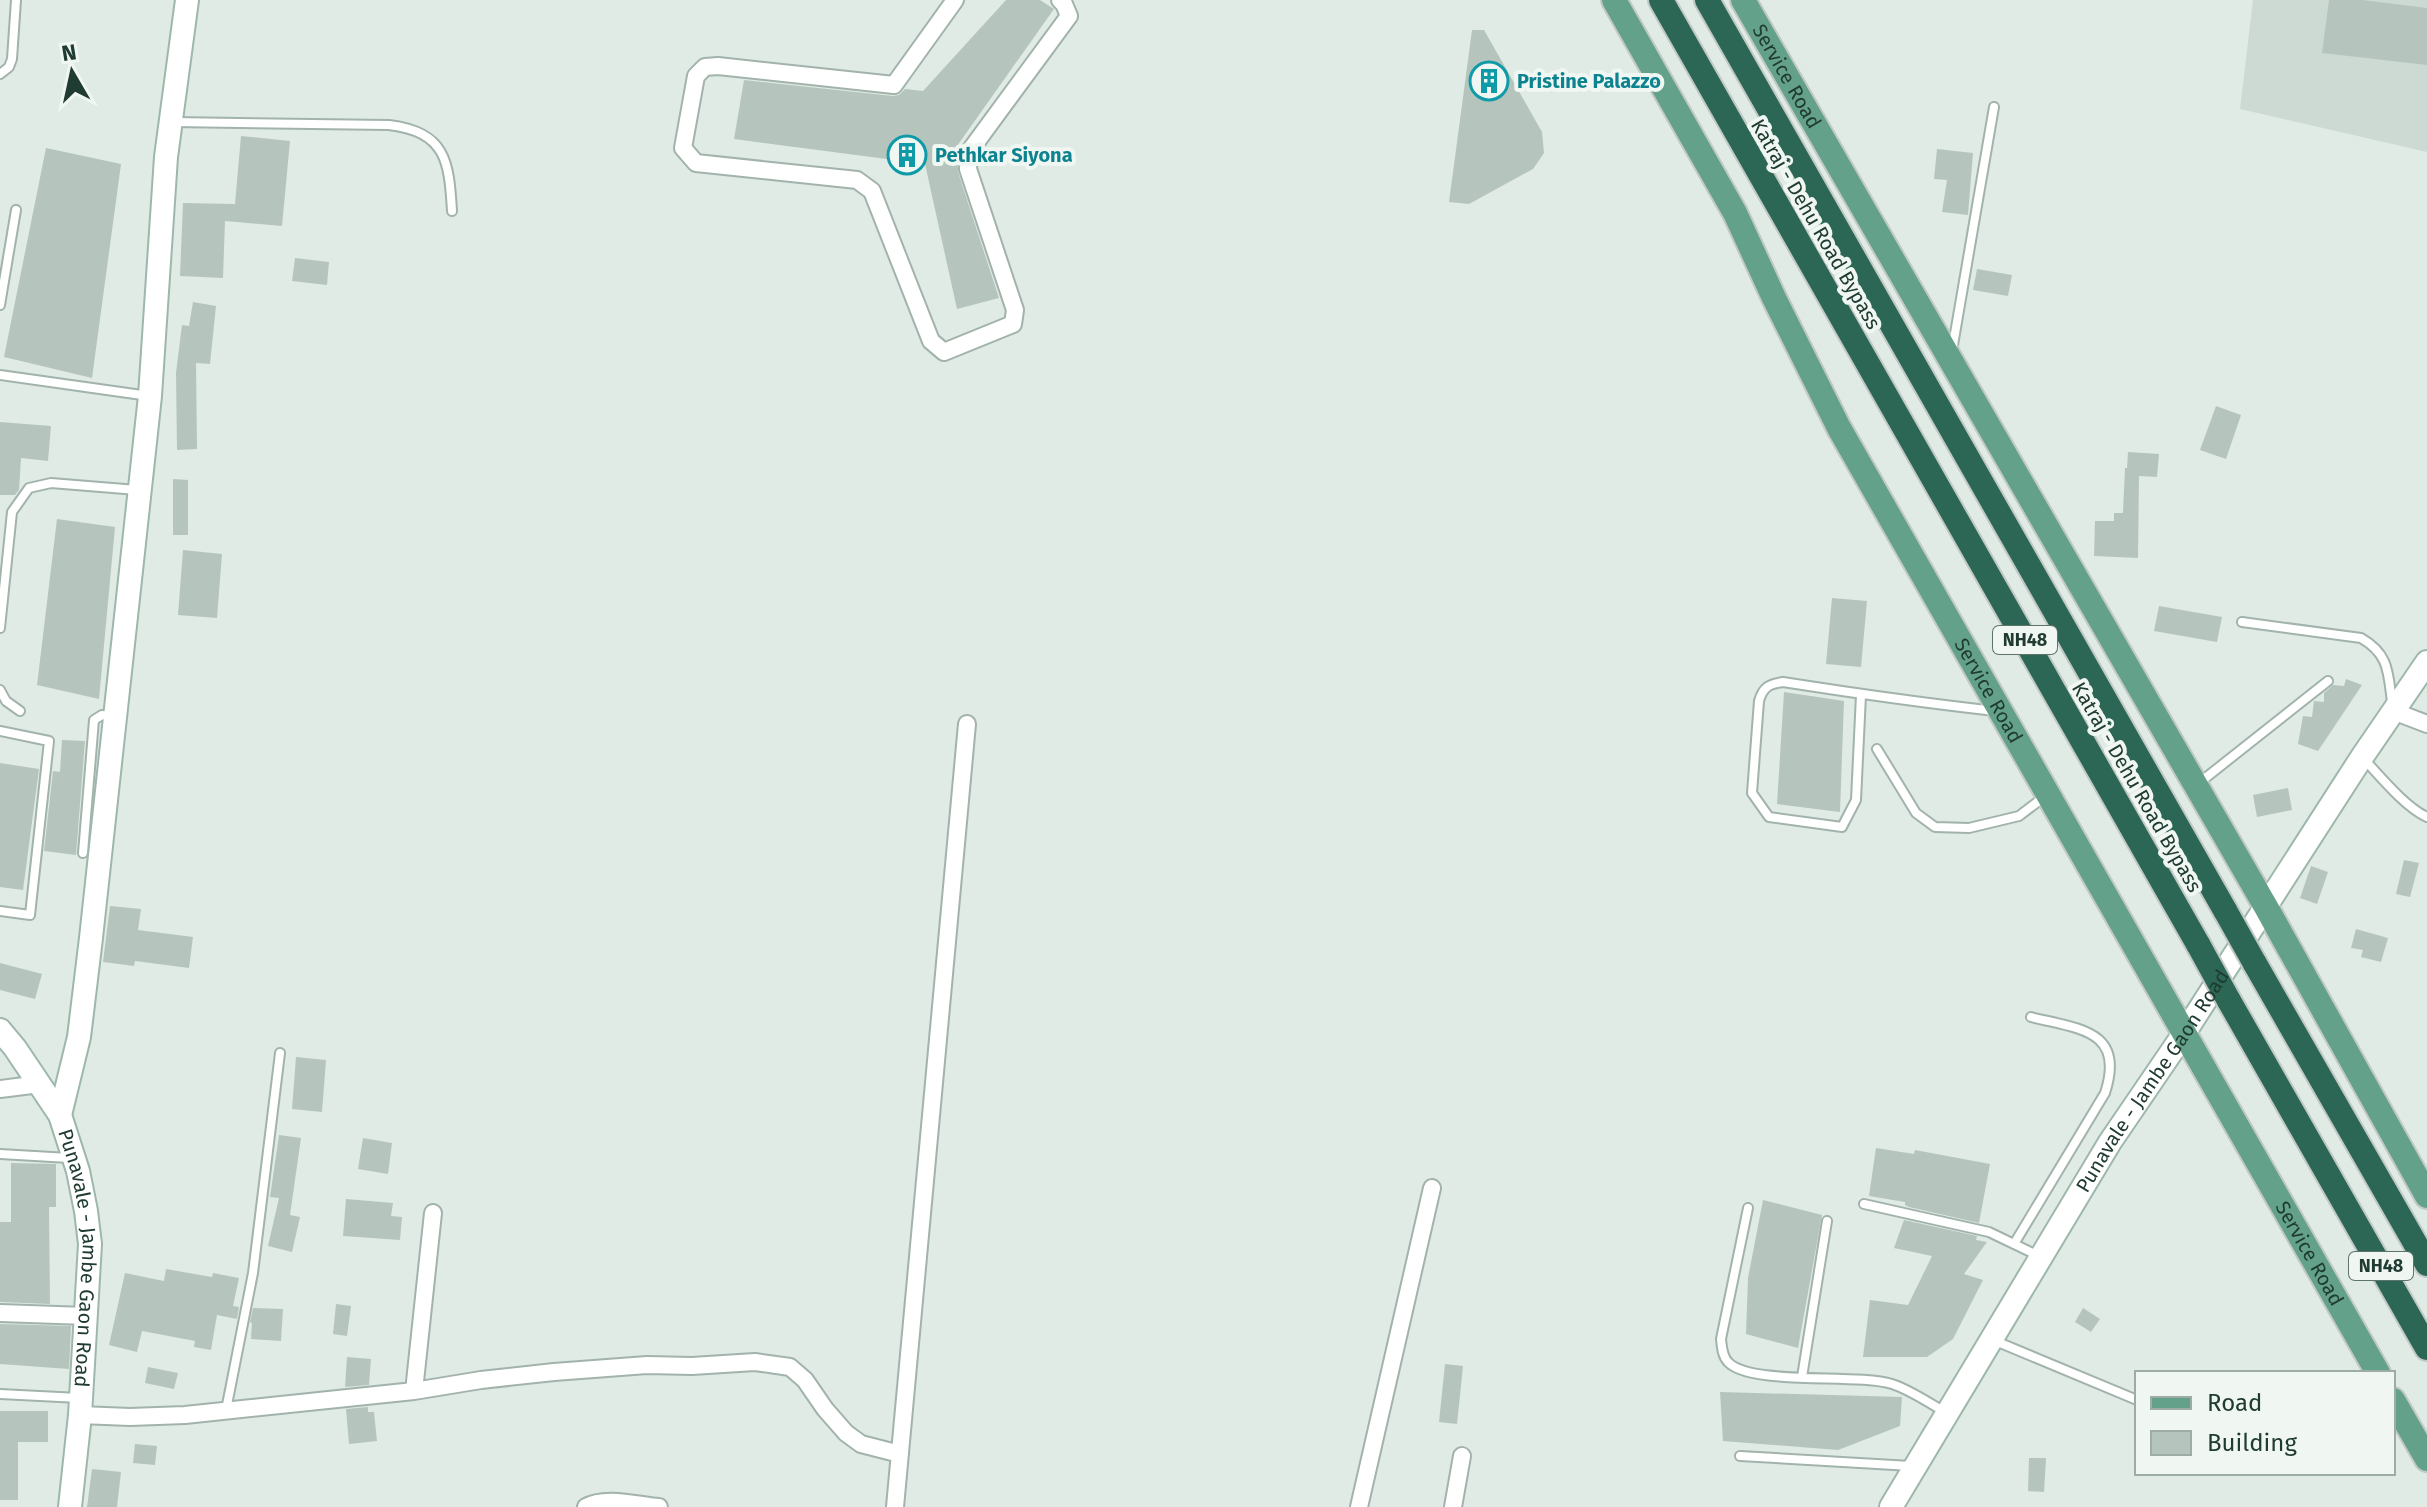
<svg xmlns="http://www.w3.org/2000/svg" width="2427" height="1507" viewBox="0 0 2427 1507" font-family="'Fira Sans',sans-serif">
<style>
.built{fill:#cddad3}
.building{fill:#b5c5bd}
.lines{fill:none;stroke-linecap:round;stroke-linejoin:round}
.lane-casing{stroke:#a2b3ab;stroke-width:12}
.street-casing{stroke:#a2b3ab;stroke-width:20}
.secondary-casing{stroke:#9eb7ab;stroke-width:26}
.primary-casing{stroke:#c1c8c5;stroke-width:28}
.highway-casing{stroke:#c1c8c5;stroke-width:28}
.lane{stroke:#fff;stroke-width:8}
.street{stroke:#fff;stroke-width:16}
.secondary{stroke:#fff;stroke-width:22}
.primary{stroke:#63a18b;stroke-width:24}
.highway{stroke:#2c6755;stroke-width:24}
.highway-bridge-casing{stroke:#c1c8c5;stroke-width:28;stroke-linecap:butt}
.highway-bridge{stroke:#2c6755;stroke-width:24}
.labels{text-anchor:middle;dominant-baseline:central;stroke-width:8;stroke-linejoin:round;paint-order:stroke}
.shield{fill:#f0f7f3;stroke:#5e736b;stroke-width:2}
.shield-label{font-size:18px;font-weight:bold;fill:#203b31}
.street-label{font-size:20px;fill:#203b31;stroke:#f0f7f3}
.culture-label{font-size:20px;font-weight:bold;fill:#0d838f;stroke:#f0f7f3;text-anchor:start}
</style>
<rect width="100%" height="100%" fill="#dfebe4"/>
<!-- built -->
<path class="built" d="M2253,0H2427V152L2240,109Z"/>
<!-- building -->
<path class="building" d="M1006,0H1040L1054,9L957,146L958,172L999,298L957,309L925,164L734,139L744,80L893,96L899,95L905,89L923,91Z
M2329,0H2362L2427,8V65L2322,53Z
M1472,30H1484L1542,132L1544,153L1533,169L1469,204L1449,202Z
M241,136L290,141L282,226L225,221L223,278L180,276L183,203L235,204Z
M46,148L121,164L92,378L4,357Z
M1937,149L1973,153L1968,215L1942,212L1947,180L1934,179Z
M295,258L329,262L327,285L292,281Z
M1977,269L2012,275L2008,296L1973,290Z
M193,302L216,306L210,364L196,363L197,449L177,450L176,373L182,325L189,326Z
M2216,406L2241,415L2226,459L2200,450Z
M0,422L51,426L48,461L21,458L19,490L15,495H0Z
M2128,452L2159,454L2157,477L2139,476L2138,558L2094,556L2095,521H2114V513H2123L2125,468H2127Z
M173,479L188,480V535H173Z
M57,519L115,527L99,699L37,685Z
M183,550L222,554L217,618L178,615Z
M1832,598L1867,601L1861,667L1826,664Z
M2159,606L2222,617L2217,642L2154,631Z
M2346,679L2362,685L2318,751L2298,744L2303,716L2312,717L2314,701L2324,702V693L2333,685L2344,686Z
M1784,692L1844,701L1840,812L1777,804Z
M62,740L85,741L76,855L44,851L53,771L60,772Z
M0,763L39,769L23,890L0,887Z
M2288,788L2292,810L2257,817L2253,795Z
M2404,860L2419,863L2410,897L2396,894Z
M2311,866L2328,872L2317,904L2300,898Z
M110,906L141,909L138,930L193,937L189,968L135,961L134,966L103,962Z
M2356,929L2388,938L2381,962L2361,957L2363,950L2351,948Z
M0,963L42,974L35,999L0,990Z
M296,1057L326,1060L322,1112L292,1109Z
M279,1135L301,1138L290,1215L300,1217L292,1252L268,1246L279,1198L270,1197Z
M363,1138L392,1143L388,1174L358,1169Z
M1876,1148L1914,1154L1915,1150L1990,1164L1979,1223L1909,1207L1905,1205V1202L1869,1196Z
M11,1163L56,1164V1207H49L50,1304L0,1302V1222H11Z
M346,1199L393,1203L391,1216L402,1217L400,1240L343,1236Z
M1763,1200L1822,1215L1798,1348L1746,1334L1748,1278Z
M1904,1220L1977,1236L1976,1240L1987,1242L1964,1274L1983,1280L1953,1339L1927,1357H1863L1870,1300L1908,1305L1932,1256L1894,1248Z
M166,1269L212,1277L213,1273L239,1278L233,1306L239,1307L237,1319L217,1315L211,1350L194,1347L195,1341L142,1331L137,1352L109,1345L125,1273L164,1281Z
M336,1304L351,1306L347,1336L333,1334Z
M253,1308L283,1309L281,1341L251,1339L252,1323L250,1322Z
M2083,1308L2100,1319L2091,1332L2075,1322Z
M0,1324L71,1326L69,1369L0,1364Z
M347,1357L371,1359L369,1385L345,1387Z
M1445,1364L1463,1366L1457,1424L1439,1422Z
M148,1367L178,1373L174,1389L145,1383Z
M1720,1392L1902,1397L1900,1426L1838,1450L1723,1441Z
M368,1407V1412H374L377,1441L349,1444L346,1409Z
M0,1411H48V1442H18V1500H0Z
M135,1444L157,1446L155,1465L133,1463Z
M2029,1458H2046L2044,1492L2028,1491Z
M92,1469L121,1472L117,1507H87Z"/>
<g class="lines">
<!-- lane casing -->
<g class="lane-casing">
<path id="lane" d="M0,74L9,67L12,59L16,0
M172,122L389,125C446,132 449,161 452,211
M0,305L16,210
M1952,351L1994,107
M0,375L149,396
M2242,622L2361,638C2389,654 2388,672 2392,702
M0,628L12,512L29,488L51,483L137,490
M0,690L6,701L20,711
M1861,695L1856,800L1842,827L1769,817L1752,793L1759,701C1763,687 1769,684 1783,682C1853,693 1924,703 1995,711
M0,731L49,741L30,915L0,911
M1877,749L1916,813L1935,827L1969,828L2019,816L2044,797
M2363,758C2380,776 2405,807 2427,817
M2199,783L2328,681
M83,853L94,720L102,715L115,717
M0,1154L69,1158
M1864,1204L1989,1232L2039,1256
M1748,1208L1721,1339C1722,1347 1722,1356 1728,1362C1750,1386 1856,1373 1892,1384C1911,1390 1930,1404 1947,1413
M2014,1244L2105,1093C2126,1029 2077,1029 2031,1017
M1993,1340L2137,1400
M1802,1377L1827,1221
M0,1394L79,1398
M226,1410L253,1273L280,1053
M1740,1456L1911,1466"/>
</g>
<!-- street casing -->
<g class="street-casing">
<path id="street" d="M955,0L894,85L718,66L705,67L696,76L683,148L696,163L857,180L872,191L931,341L944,352L1013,324L1015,310L968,169L969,152L1069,16L1064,4L1060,0
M2393,711L2427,724
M0,1089L40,1084
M0,1313L86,1316
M414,1391L433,1213
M80,1415L130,1417L185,1415L414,1391L481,1380L554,1372L647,1365L692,1366L755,1362L790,1367L805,1380L825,1409L846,1433L861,1444L900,1454
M586,1507C605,1496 637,1505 659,1507
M895,1507L967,724
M1359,1507L1432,1188
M1453,1507L1462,1456"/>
</g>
<!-- secondary casing -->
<g class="secondary-casing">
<g id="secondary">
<path id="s1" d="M0,1030L15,1048L60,1115L78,1171L86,1211L90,1244L80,1415L70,1507"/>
<path d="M60,1115L79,1037L91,938L150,396L166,157L187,0"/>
<path id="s2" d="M1891,1507L2110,1142L2183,1035L2362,757L2427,662"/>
</g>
</g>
<!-- primary casing -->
<g class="primary-casing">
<g id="primary">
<path id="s3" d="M1614,0L1735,213L1774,298L1839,428L2378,1373"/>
<path id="s4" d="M1743,0L2266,907L2427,1196"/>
<path d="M2393,1400L2427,1459"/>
</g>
</g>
<!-- highway casing -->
<g class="highway-casing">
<path id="highway" d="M1661,0L2199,946
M1707,0L2226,912
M2254,962L2427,1264
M2228,999L2427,1348"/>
</g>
<!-- lane -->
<use href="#lane" class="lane"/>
<!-- street -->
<use href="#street" class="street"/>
<!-- secondary -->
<use href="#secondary" class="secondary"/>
<!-- primary -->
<use href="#primary" class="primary"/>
<!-- highway -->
<use href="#highway" class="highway"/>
<!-- highway-bridge casing -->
<g class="highway-bridge-casing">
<path id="highway-bridge" d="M2226,912L2254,962
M2199,946L2228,999"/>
</g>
<!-- highway-bridge -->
<use href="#highway-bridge" class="highway-bridge"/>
</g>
<!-- icons -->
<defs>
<g id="building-ring" transform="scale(2)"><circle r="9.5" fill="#f0f7f3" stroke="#0f9aa8" stroke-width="1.5"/><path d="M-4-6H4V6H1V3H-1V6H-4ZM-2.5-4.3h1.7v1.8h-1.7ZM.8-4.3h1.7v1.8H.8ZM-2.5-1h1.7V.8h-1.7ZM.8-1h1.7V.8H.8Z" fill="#0f9aa8"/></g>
</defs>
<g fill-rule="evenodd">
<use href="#building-ring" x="1489" y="81"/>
<use href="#building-ring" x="907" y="155"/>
</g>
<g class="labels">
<!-- shield labels -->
<g class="shield">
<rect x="1993" y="626" width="64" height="28" rx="6"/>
<rect x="2349" y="1252" width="64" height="28" rx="6"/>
</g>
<g class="shield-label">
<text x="2025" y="640">NH48</text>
<text x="2381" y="1266">NH48</text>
</g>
<!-- street labels -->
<g class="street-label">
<text stroke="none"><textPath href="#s4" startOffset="88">Service Road</textPath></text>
<text transform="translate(1816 224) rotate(60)">Katraj - Dehu Road Bypass</text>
<text stroke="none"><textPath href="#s3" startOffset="786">Service Road</textPath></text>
<text transform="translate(2137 787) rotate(60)">Katraj - Dehu Road Bypass</text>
<text stroke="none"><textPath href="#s2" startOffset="500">Punavale - Jambe Gaon Road</textPath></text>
<text stroke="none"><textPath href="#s3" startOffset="1434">Service Road</textPath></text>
<text stroke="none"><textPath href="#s1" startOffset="250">Punavale - Jambe Gaon Road</textPath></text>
</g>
<!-- culture labels -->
<g class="culture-label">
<text x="1517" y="81">Pristine Palazzo</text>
<text x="935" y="155">Pethkar Siyona</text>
</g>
</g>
<!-- legend -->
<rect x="2135" y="1371" width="260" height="104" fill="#f0f7f3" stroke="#9daca5" stroke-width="2"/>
<rect x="2151" y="1397" width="40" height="12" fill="#63a18b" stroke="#9daca5" stroke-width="2"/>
<text x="2207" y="1411" font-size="24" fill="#203b31">Road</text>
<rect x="2151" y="1431" width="40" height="24" fill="#b5c5bd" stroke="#9daca5" stroke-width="2"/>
<text x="2207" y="1451" font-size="24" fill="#203b31">Building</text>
<!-- north arrow -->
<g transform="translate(72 72) rotate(351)" stroke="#f0f7f3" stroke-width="6" paint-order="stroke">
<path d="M0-6L14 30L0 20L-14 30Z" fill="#203b31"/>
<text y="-12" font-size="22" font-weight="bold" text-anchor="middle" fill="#203b31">N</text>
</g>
</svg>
